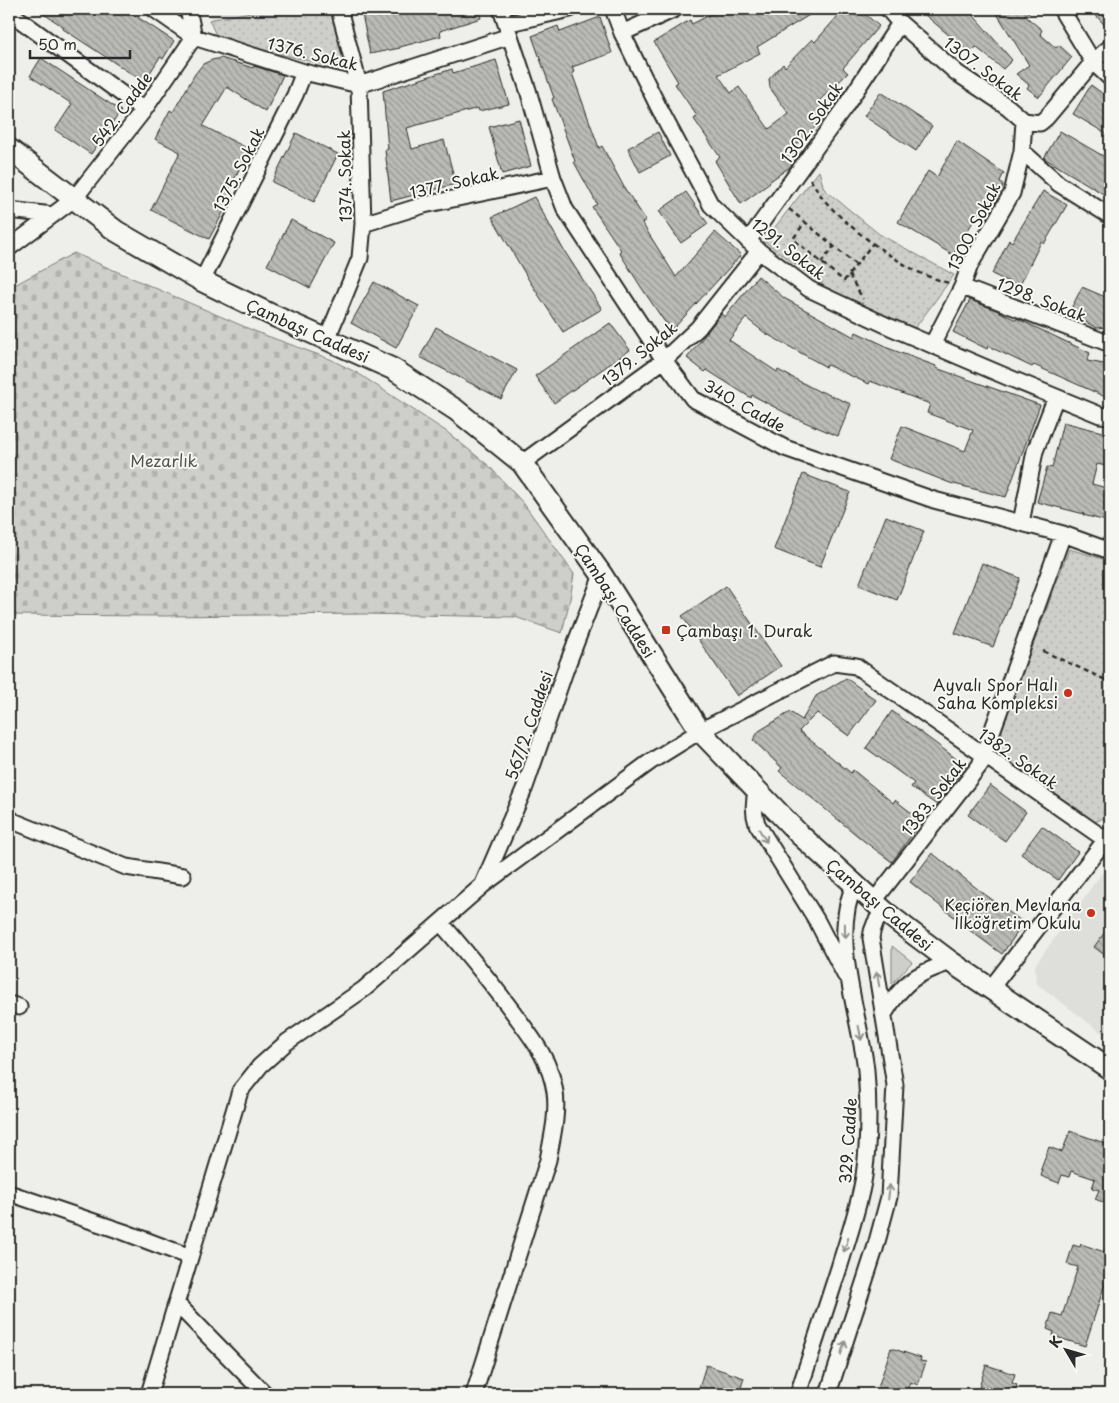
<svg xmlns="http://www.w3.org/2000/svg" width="1119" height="1403" viewBox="0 0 1119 1403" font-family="'Playpen Sans',sans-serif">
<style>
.built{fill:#dededb}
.grass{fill:#cececa;stroke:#7c7c7a}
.cemetery{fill:url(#cemetery-stones);stroke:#7c7c7a}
.park{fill:url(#park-dots);stroke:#7c7c7a}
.building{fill:url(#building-back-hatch);stroke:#2b2b2b}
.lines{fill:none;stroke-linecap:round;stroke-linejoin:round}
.minor-casing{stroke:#2b2b2b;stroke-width:19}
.major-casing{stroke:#2b2b2b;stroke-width:24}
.path{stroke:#2b2b2b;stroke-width:2.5;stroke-dasharray:5 4;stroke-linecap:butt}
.minor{stroke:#f6f6f2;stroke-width:15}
.major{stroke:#f6f6f2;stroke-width:20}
.oneway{stroke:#90908e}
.poi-dot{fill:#c8321e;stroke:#f6f6f2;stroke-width:2}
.labels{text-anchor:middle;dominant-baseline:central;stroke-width:4;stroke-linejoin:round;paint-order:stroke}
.street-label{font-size:16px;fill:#2b2b2b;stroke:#f6f6f2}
.park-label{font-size:16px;fill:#545453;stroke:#f6f6f2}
.poi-label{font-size:16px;fill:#2b2b2b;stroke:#f6f6f2;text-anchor:end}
</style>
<defs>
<pattern id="cemetery-stones" width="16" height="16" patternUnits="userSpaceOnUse" patternTransform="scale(1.25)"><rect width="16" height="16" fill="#cececa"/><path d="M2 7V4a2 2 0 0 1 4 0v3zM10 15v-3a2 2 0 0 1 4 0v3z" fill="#b1b1ae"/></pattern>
<pattern id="park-dots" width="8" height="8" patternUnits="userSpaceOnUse" patternTransform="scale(1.25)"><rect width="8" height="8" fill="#cececa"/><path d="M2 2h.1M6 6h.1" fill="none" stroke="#b1b1ae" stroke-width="1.8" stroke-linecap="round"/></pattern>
<pattern id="building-back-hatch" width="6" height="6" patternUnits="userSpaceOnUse" patternTransform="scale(1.25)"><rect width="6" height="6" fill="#babab7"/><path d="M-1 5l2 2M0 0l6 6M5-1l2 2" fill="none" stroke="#979795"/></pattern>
</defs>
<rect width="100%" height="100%" fill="#eeeeea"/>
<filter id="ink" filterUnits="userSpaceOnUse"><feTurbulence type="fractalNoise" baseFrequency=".02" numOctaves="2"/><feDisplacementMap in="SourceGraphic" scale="10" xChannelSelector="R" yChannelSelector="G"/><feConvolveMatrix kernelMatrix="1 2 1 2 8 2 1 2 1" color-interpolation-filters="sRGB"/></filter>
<g filter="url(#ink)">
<!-- built -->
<path class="built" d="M208,9H266L211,19Z
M1110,862V1039L1036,983L1035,965Z"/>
<!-- grass -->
<path class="grass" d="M892,946L912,962L892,984Z"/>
<!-- cemetery -->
<path class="cemetery" d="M74,253L259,333L330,359L359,374L447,432L489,466L524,504L574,574L570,599L562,633L515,617L364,614L165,616L9,615V288Z"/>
<!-- park -->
<path class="park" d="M266,9H333L347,70L221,40L216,35L209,20Z
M819,171L824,189L879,234L954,275L915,328L835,294L764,241Z
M1069,549L1110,561V815L1095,822L994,750Z"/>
<!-- building -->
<path class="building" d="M36,9H125L174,41L163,59L160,57L144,82L63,29L64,27Z
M361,9H478L481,18L440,31L441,36L400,47V48L370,54Z
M721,9H819L757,47L760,53L718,75L731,93L739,87L769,129L789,114L770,88L769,79L783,64L785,67L812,39L815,42L844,9H859L879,26L843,68L848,73L818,102L829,114L794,147L799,154L791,166L769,182L770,183L741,204L715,161L720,157L694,119L697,116L675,84L678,82L654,42L690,20L692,24Z
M918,9H968L1012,60L1003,69L976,47L970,53Z
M994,9H1035L1024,15L1042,30L1040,34L1056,48L1059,45L1072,57L1039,97L1027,88L1029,85L1016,74L1029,65Z
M1090,9H1110V31Z
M600,17L612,53L572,67L574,72L572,73L599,148L602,146L625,189L646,220L642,223L676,277L715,232L741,255L673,329L664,321L641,287L619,252L621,250L592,207L597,204L574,162L575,161L552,99L554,98L532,36L558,26L560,32Z
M41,58L121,111L91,154L55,130L72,104L30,76Z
M221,58L253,68L254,66L283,75L266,112L227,87L203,126L249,149L228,192L233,194L209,239L151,210L180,152L155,139L170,110L173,112L195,74L203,64L212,60Z
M496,60L509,104L479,111L478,108L407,128L412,149L444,140L456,184L391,201L385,150L388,149L383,91L452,69L453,73Z
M1091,85L1110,99V136L1073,114Z
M881,92L932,126L916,151L864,116Z
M519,119L531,166L502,174L489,127Z
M1060,131L1110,160V198L1044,158Z
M658,132L670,156L640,172L628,148Z
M296,133L338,154L314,202L272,182Z
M957,141L1004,173L1000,181L1003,185L994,205L986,200L953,255L898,222L928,171L937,177Z
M1043,191L1067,205L1044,244L1041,242L1019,287L992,274L1009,240L1012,242Z
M686,192L708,224L681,243L659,211Z
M534,197L563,249L602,309L563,332L530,282L492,217Z
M291,220L334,243L310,288L267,265Z
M758,276L784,298L854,337L856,332L886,346L885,347L936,366V368L1040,405L1006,497L950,483L889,459L902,426L965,451L973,430L927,413L930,404L870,381L869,384L827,365L826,367L765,333L746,318L729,340L777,372L778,370L820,392V391L851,404L838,436L795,418L752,395L751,398L707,370L705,372L687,358L721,314L725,317Z
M374,282L419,306L396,348L351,323Z
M1082,287L1110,299V327L1097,328L1069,313Z
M970,300L996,310L1016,320L1017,318L1020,320L1090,353L1087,361L1110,365V399L1034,365L1032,367L988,346L987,349L953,332Z
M610,323L630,350L554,403L535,376Z
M436,327L517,370L501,399L420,357Z
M1063,422L1110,434V467L1097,464L1092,484L1110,489V522L1083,515L1084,514L1037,502L1047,467L1052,468Z
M803,474L850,492L820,567L774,549Z
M886,516L924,531L897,600L859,585Z
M982,563L1020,578L993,647L955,633Z
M726,586L781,666L737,696L682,616Z
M846,678L876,700L849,736L817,713L799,731L851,773L853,770L893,803L895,800L922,821L892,862L864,841L779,771L782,768L753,740L759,731L790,712L802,720L816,696Z
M892,711L966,766L937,805L911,787L914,783L866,748Z
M990,785L1026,812L1005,841L968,815Z
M1042,826L1078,852L1058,880L1021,854Z
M932,853L979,890L1024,923L1002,954L957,921L958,920L910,882Z
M1110,925V959L1094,947Z
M1070,1131L1110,1145V1205L1095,1199L1099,1190L1092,1188L1095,1179L1071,1171L1069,1177L1062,1175L1059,1183L1041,1176L1043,1170L1041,1169L1049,1147L1062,1152Z
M1081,1244L1110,1254V1268L1085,1346L1053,1336L1054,1332L1047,1329L1052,1313L1062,1316L1078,1267L1067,1264L1073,1245L1080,1247Z
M891,1348L921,1358L920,1361L926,1362L918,1385L910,1382L906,1394H876Z
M706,1365L744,1378L739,1394H709L698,1391Z
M986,1365L1015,1374L1012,1383L1017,1385L1014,1394H977Z"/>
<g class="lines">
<!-- minor casing -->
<g class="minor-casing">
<path id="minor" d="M154,9L194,37L304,72L359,85L510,36
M501,9L528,90L553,178L565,209L664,360L693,399L785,448L934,500L1063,534L1110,551
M613,9L622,33L659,108L711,205L759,251L809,289L890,327L1012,379L1100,415L1110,416
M888,9L900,23L957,73L1008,107L1024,121
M1061,9L1093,62L1110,78
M9,12L144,110
M506,24L570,9
M622,33L675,9
M1022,151L1059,184L1110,216
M9,210L53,215
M363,224L424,205L553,178
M748,241L845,107L900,23
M9,248L74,199L144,110L194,37L188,9
M202,281L295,95L304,72
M962,287L1105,342H1110
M327,339L360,258L363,224L359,85L339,9
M932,345L962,287L970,265L1012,193L1022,151L1024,121L1040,123L1047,117L1093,62L1110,47
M522,463L664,360L698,328L759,251
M1021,523L1035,451L1056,397
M757,789C753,802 753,812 757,824L817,921L845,975
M9,817L13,821L126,867L183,876
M483,884L525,787L566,668L602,575
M874,901L980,765L1063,534
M441,923C466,952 490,981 513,1012C532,1038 550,1059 555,1092C558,1115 552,1138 548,1160L474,1394
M991,988L1110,834
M9,1004L19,1007
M884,1014C904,981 915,974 951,962
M9,1193L124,1232L190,1257
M176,1303L265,1394
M149,1394L240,1091L260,1066L287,1042L364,989L483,885L650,762L700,731L834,663L856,666L1106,840
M798,1394C812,1352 825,1310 839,1268C848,1238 859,1208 864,1176C869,1141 869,1106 866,1070C860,1014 829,937 855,884
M828,1394L875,1249L889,1197L895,1085L871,938C872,927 876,919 884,911"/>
</g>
<!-- major casing -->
<g class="major-casing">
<path id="major" d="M9,149L116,231L202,281L272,315L393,369L456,410L522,463L602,575L700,731L799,834L884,911L911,932L951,962L1110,1069"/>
</g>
<!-- path -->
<path class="path" d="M810,179C815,186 819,194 825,201C849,228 885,254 916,271C926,276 938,280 949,283
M789,209L805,222
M821,263L834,246
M856,265L805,222L793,239L844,281L873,243
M849,275L863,299
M1043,651L1110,682"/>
<!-- minor -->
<use href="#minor" class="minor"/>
<!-- major -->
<use href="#major" class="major"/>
</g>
<!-- one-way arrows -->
<defs><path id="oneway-shaft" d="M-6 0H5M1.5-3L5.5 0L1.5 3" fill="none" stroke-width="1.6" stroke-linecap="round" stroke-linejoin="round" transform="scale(1.25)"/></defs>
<g class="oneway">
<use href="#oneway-shaft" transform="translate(763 836) rotate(59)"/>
<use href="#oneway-shaft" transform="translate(845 931) rotate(89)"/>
<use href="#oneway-shaft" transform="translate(878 979) rotate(-100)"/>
<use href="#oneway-shaft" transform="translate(860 1033) rotate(79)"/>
<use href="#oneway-shaft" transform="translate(889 1192) rotate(-84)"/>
<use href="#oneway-shaft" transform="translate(846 1245) rotate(108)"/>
<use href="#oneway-shaft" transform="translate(843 1348) rotate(-72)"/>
</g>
</g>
<!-- markers -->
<g class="poi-dot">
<rect x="661" y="625" width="10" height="10" rx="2.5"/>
<circle cx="1068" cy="693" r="5"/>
<circle cx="1091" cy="913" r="5"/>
</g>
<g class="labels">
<!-- street labels -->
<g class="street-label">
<text transform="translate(313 53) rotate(14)">1376. Sokak</text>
<text transform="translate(984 68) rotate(37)">1307. Sokak</text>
<text transform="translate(121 109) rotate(-53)">542. Cadde</text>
<text transform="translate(811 122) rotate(-55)">1302. Sokak</text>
<text transform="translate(238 169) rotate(-63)">1375. Sokak</text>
<text transform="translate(344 176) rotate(-91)">1374. Sokak</text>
<text transform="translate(454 182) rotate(-13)">1377. Sokak</text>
<text transform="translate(973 226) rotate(-63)">1300. Sokak</text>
<text transform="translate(789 248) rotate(38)">1291. Sokak</text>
<text transform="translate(1042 299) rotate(21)">1298. Sokak</text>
<text transform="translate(308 330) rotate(24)">Çambaşı Caddesi</text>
<text transform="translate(639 353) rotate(-39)">1379. Sokak</text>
<text transform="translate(745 405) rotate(29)">340. Cadde</text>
<text transform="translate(616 600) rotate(57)">Çambaşı Caddesi</text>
<text transform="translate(528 725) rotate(-71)">567/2. Caddesi</text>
<text transform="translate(1019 758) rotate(35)">1382. Sokak</text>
<text transform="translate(933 796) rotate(-52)">1383. Sokak</text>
<text transform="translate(880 904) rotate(40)">Çambaşı Caddesi</text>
<text transform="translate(847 1141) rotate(-86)">329. Cadde</text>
</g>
<!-- park labels -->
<g class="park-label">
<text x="164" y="460">Mezarlık</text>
</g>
<!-- poi labels -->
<g class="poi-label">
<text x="676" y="630" text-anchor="start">Çambaşı 1. Durak</text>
<text x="1058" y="684">Ayvalı Spor Halı<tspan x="1058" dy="18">Saha Kompleksi</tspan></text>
<text x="1081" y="904">Keçiören Mevlana<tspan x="1081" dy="18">İlköğretim Okulu</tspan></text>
</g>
</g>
<!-- margin -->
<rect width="1119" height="1403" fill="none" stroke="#f6f6f2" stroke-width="30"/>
<rect x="15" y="15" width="1089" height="1373" fill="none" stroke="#2b2b2b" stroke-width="2" filter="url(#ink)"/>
<!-- north arrow -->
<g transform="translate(1066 1350) rotate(308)" stroke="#f6f6f2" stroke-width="4" paint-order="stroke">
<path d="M0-4L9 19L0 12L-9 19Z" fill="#2b2b2b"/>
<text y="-8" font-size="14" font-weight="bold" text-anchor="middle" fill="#2b2b2b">K</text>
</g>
<!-- scale -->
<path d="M30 50v8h100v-8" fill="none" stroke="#2b2b2b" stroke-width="2.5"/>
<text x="38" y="50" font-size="15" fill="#2b2b2b" stroke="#f6f6f2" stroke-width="4" paint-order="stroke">50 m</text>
</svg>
